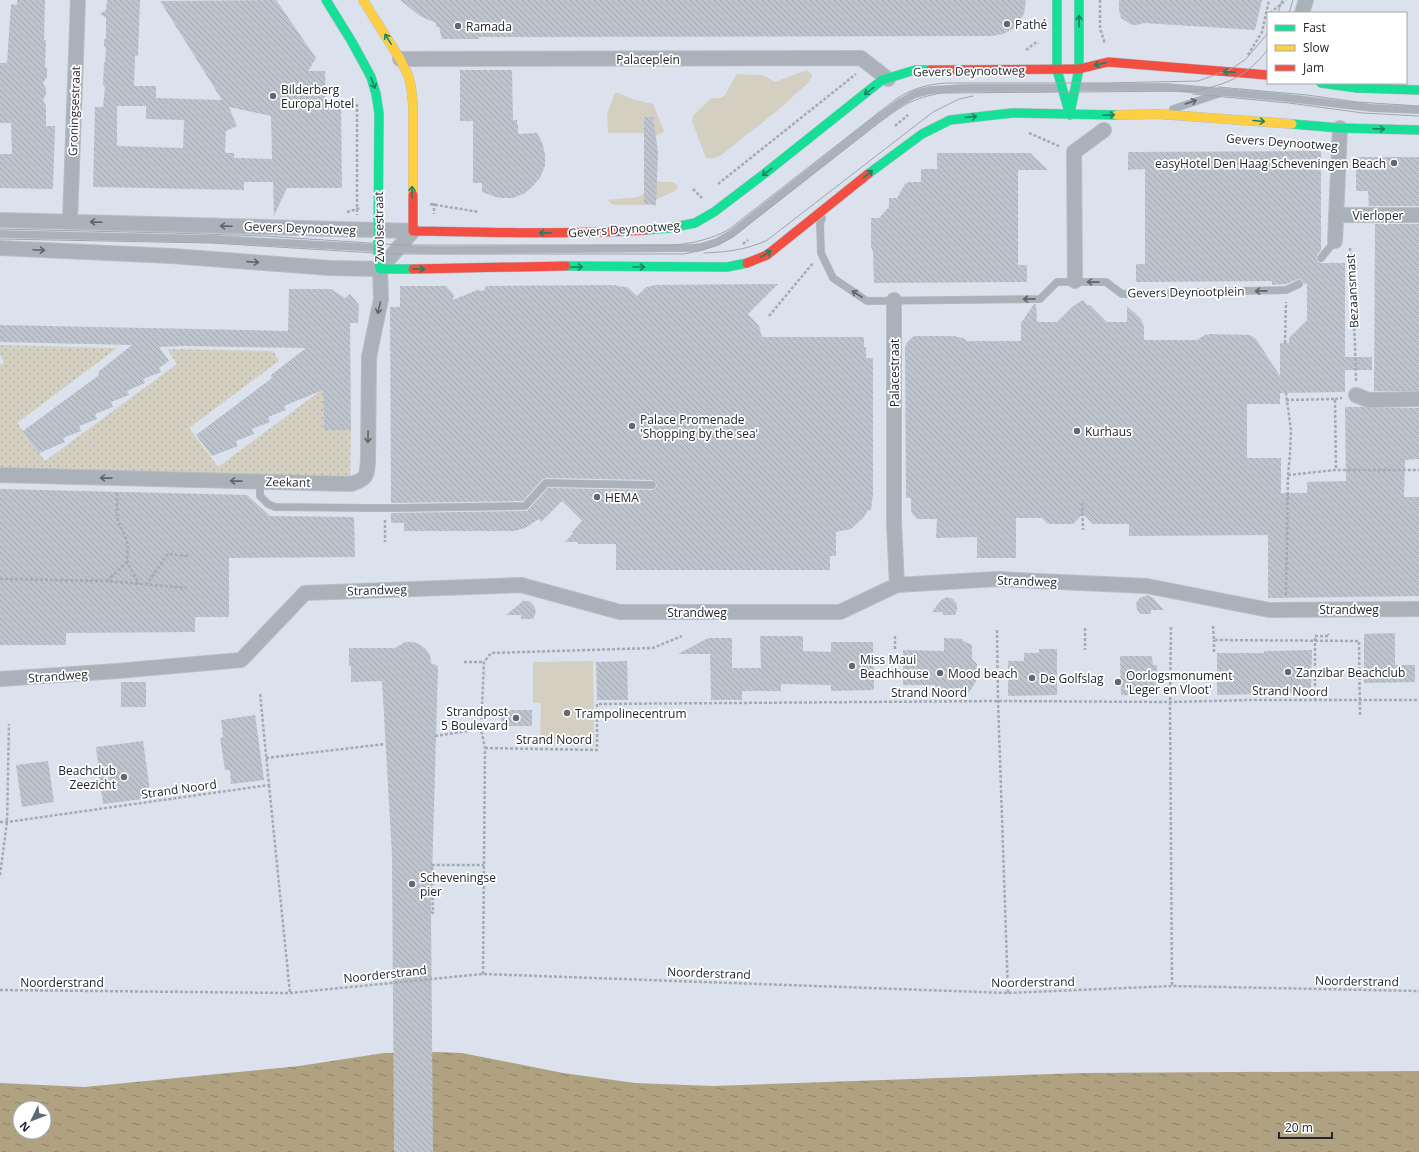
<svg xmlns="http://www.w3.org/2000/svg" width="1419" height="1152" viewBox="0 0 1419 1152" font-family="'Open Sans',sans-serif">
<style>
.grass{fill:url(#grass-dots)}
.garden{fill:#d3cfc1}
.water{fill:url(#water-ripples);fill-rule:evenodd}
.building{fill:url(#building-back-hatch);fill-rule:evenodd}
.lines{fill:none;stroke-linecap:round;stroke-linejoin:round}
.lane-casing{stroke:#b7bdc5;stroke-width:8}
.street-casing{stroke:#b7bdc5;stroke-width:16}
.fast-casing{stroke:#b7bdc5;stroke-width:10}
.slow-casing{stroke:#b7bdc5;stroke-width:10}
.jam-casing{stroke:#b7bdc5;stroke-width:10}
.path{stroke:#a5aab1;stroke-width:2.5;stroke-dasharray:3 2;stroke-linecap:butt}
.lane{stroke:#abb1b8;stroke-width:7}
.street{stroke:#abb1b8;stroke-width:14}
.fast{stroke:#16e098;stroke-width:9}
.slow{stroke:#ffcf43;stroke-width:9}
.jam{stroke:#f24e42;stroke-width:9}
.tram{stroke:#a0a5ac;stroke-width:1}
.lane-bridge-casing{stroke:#b7bdc5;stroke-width:8;stroke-linecap:butt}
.lane-bridge{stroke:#abb1b8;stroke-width:7}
.oneway{stroke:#1c8363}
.oneway2{stroke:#5f656c}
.poi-dot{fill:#626871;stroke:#fff;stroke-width:1.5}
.labels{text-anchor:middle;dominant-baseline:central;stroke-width:3.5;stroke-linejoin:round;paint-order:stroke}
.poi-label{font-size:12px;fill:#21262e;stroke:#fff;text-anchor:start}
.street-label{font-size:12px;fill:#21262e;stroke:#fff}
</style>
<defs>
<pattern id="grass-dots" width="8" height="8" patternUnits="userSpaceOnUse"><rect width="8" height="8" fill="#d3cfc1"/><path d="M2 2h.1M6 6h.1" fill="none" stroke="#b5b2a6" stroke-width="1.8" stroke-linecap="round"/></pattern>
<pattern id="water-ripples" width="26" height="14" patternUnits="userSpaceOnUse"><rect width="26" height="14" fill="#b0a280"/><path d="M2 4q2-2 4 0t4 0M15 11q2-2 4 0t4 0" fill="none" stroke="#8f8469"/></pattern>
<pattern id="building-back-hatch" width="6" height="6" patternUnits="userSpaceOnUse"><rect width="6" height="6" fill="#bec4cd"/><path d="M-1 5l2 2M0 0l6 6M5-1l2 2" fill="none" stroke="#a3a8b0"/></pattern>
</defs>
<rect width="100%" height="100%" fill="#dbe2ed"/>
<!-- grass -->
<path class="grass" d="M0,345L117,348L17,423L45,461L177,364L167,349L273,351L279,361L189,428L218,467L323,389L324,430H351L350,479L0,470V365L4,362L0,355Z"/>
<!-- garden -->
<path class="garden" d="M807,71L811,73L812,76L808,83L777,111L720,156L710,159L706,158L692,121L693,116L711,98H721L725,95L735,77L737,74L762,75L775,82L801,72Z
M615,93H619L632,99L653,104L664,131L660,134L654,136L646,133H608L607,114Z
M646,181L672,182L676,184L678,187L675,191L644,205H615L611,204L608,200L638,197L646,192Z
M593,661L594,746L540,745L541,703H533V662Z"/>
<!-- water -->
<path class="water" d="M438,1052L462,1053L563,1073L635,1083L713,1086L1082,1073L1419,1071V1152H0V1083L84,1087L299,1066L384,1053ZM20,1108H44V1132H20Z"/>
<!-- building -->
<path class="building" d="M17,0H45L44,40H46L45,68H47V77L43,83L46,89V94L43,100L46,106V126H55L53,189L0,188V154H12L11,123H0V63H7L11,4L17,5Z
M107,0H140L138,56H135L134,86H156V98L222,100L160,1L276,0L316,58L308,71H325L326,104H341L342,188H287L274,216L273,182H244V190L93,187L95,107H103L105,87L103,85L104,63L105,62L106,48L104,46V40L106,38V18L100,14L106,10ZM117,106H146V119L184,120L183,148L117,146ZM229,107L271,116L272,159L234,158V153H225L226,131L237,126Z
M400,0H1026L1024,14L1018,24L1014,28L1003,34L992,36L479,37V39H442L439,27H436V23L420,16Z
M1119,0H1262L1255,30L1144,23L1136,25H1132L1121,18L1119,10Z
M460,70H512L513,120H517V124H518V134L537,133L542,142L545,155V166L540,178L531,188L525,193L513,198H499L482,192V183H473V121H460Z
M644,117H653L658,152L656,205L644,204Z
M1321,151V250L1317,255L1316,259L1318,262L1321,263H1345V357H1372V370H1345V392L1280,393V404H1247V458H1281V493H1307V482L1346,481L1345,407H1362L1368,408H1419V459L1405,460L1404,497H1419V596L1268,598V535L1129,536V524H1093L1083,514L1073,524H1048L1042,518H1016V558H977V537L936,538L937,519H917L911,512V498H906L905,347L908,341L914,336H954L963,338L967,341H1021V323L1034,304H1036L1037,322H1057L1073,306L1083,300L1087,305H1090L1107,322H1127V306L1141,319L1144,327V340H1197L1205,335L1210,334L1250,335L1256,339L1280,376V343H1289V338L1307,320V284H1304L1302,280L1299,279L1286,284L1272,285V281L1136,282V264H1145V169L1128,170V152Z
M937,153H1030L1048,170H1018V265H1027V282L874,283L873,251L871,247V218H879L889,207V198H897L905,184L909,182H921V169H937Z
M1356,157H1419V206H1369L1368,191H1356Z
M1375,224H1419V391H1374Z
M778,284L748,314L759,326L762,337H864V347H866V358H873V494L871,510H868L864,517L851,529L836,532V556H830V570H616V544H578V542H565L573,533L572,532L582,521L562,501L541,522L539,519L525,528L514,531H404V523H391V513L527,511L548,488L652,490L655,489L657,485L656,482L652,480L546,478L542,480L523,501L391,503L390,307H400V286H446L454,295L453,300L477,290L484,291L486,286L616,285V286L627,287L637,296L646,287L656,285Z
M289,289H331L345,298L350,294L359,305L358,323H350L351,430H324L323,390L284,406L286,410L268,417L270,422L252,429L254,434L236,441L238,446L212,456L196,435L272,378L271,375L306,348L184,346L159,347L169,361L159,368L161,372L143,379L145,383L127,391L129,395L111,402L113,407L95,414L97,419L79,426L81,431L63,438L65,442L39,453L23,431L99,375L98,372L132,345L0,342V325L288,331Z
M0,489L247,495L270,516L354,517L355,557L229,558V617H195V632L66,633V645H0Z
M1147,595L1153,598L1164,610H1151V614H1141L1137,610L1136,603L1140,598Z
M947,597L953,599L957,604V610L955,615H943V612H932L941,600Z
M523,601H529L534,606L536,612L533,619H521V615H506Z
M1395,633V665H1415V682L1364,683V634Z
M760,636H803V651L831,652V642H873L874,690L831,691V685L781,684V691H742V700H711L710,654H678L708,638H732V668H761Z
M944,638L963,639V641L972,645V659L977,664L976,681L970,691L963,696H934L935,685H903V650L944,651Z
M405,642H413L419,644L426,649L430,655L431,663L438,666L431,912L433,1152H394L392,855L382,681L351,682V666H349V648H395Z
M1039,649H1057V695L1008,696V661H1024V653H1039Z
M1312,650L1311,693L1217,695V653H1264V651Z
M1120,656H1152L1153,665H1157L1155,696L1121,695Z
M627,661L628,700H597L596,662Z
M121,682H146V707H121Z
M501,710H532V726H501Z
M255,715L264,780L231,784L230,770H225L220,738L223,737L221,720Z
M143,741L151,798L103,804L96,747Z
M48,761L54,802L22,807L16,765Z"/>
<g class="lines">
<!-- lane casing -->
<g class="lane-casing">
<path id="lane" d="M1077,87H1167L1279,97L1372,108L1419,110
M1173,109L1218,94
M822,218L820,224L821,253L833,278L867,301L1040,299L1057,282H1106L1122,294L1286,290L1299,284
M0,234L214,239L377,248
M398,249L435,250L690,248L701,247L717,242L731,234L877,119L899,103L915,94L931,90L964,88H1061
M1321,258L1335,241
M260,482V496L268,504L275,507L370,508
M393,508L525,506L546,483L652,485"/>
</g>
<!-- street casing -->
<g class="street-casing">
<path id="street" d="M1302,13L1306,0
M400,59L861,58L888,79
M1336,215H1419
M0,220L413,231
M70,221L78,0
M1335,241L1340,128
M0,248L172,256L330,268L380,269
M380,269L413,231
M1075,281L1074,152L1104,130
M894,300V523L897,585
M1356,395L1368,400L1419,399
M0,475L351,484C367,479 367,476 368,460L369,357L381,299L380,269
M0,679L117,671L241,660L305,593L521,585L620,612H840L897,585L997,579L1147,586L1269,610L1419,609"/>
</g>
<!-- fast casing -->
<g class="fast-casing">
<path id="fast" d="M326,0L352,42L371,77L376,94L379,113L378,253L380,269H413
M1057,0V70L1070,115
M1321,83L1357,88L1419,90
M1070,113L1079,69V0
M1292,124L1340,128L1419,130
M868,174L922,134L950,120L1012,113L1117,115
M645,230L669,228L695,223L714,212L764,174L882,80L915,70H931
M566,266L727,267L747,263"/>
</g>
<!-- slow casing -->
<g class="slow-casing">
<path id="slow" d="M363,0L400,59L408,75L411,86L413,105V195
M1117,115L1158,114L1292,124"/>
</g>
<!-- jam casing -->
<g class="jam-casing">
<path id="jam" d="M931,70L1079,69L1108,62L1268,75
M413,195V231C490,232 568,235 645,230
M747,263L767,255L868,174
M413,269L566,266"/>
</g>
<!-- path -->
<path class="path" d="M1100,0V28L1105,44
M1270,13L1286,0
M1026,50L1035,43H1039
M1248,55L1262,32L1269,0
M357,104V215
M895,126L908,115
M1029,133L1061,147
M718,184L856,74
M693,189L702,198
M434,203V214
M430,204L479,212
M347,212L360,208
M743,244L748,240
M1350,248L1355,345L1356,381
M769,316L813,263
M1285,343L1286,302
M1335,399L1342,398
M1286,400L1335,399L1336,470
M1288,475L1336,470H1419
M117,493V514L118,522L124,534L128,544L127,562L139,584
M1082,503L1083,530
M385,520V542
M0,579L107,581L187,588
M107,581L127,562
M146,585L168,554L189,556
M1286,595L1288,475L1290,454L1291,430L1286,393
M1213,626L1214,640L1359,641L1360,716
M1171,627L1170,702L1172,986
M1085,628V650
M997,630L998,701L1008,993
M895,636V649
M1214,652V640
M464,662H484
M1315,701V636H1329L1328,634
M435,736L481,729
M485,748L597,750V704L998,701L1170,702L1251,700H1419
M266,758L385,744
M269,785L290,993
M0,822H7L269,785L260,693
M0,875L7,822L9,724
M431,912L433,913L432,865H484
M483,974L485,748L481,729L484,662L491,653L653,648L682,636
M0,990L290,993L483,974L1008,993L1172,986L1419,991"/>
<!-- lane -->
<use href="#lane" class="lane"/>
<!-- street -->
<use href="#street" class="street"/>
<!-- fast -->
<use href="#fast" class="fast"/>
<!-- slow -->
<use href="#slow" class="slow"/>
<!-- jam -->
<use href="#jam" class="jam"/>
<!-- tram -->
<path class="tram" d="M1278,13L1282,0
M1289,13L1293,0
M1218,87L1307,95L1357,102L1419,106
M1193,94L1289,103L1363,113L1419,116
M0,229L171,233L264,236L400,245H675C694,243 711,239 728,230L896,99C911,89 928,84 946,83H1106L1198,81L1231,69L1246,59L1268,33
M0,239L211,243L392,254H684C705,250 716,247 734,236L880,122C903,105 913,98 942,93L1195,91C1227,84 1247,77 1268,49
M704,253C727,252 744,250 766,241L933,112L959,99L973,96"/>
<!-- lane-bridge casing -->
<g class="lane-bridge-casing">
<path id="lane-bridge" d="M370,508H393"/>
</g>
<!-- lane-bridge -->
<use href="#lane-bridge" class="lane-bridge"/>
</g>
<!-- one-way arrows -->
<defs><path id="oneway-shaft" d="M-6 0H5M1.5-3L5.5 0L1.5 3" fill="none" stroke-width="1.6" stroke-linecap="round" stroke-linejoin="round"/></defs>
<g class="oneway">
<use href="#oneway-shaft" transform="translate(1079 21) rotate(-90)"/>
<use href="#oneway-shaft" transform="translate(388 39) rotate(-122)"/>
<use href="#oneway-shaft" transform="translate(1100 64) rotate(167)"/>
<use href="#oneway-shaft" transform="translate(1229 72) rotate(-176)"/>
<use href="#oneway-shaft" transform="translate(373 83) rotate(71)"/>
<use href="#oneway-shaft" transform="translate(869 91) rotate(142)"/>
<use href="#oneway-shaft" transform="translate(1109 115) rotate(-2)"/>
<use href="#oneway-shaft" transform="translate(971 117) rotate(-5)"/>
<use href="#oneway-shaft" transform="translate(1259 121) rotate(5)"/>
<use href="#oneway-shaft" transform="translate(1379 129) rotate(2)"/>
<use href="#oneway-shaft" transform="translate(767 172) rotate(142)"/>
<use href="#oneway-shaft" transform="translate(868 174) rotate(-39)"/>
<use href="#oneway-shaft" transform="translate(412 192) rotate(-90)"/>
<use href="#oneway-shaft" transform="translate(545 233) rotate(179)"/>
<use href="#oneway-shaft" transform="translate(766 254) rotate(-31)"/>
<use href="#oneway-shaft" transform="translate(577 267) rotate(-1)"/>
<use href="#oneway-shaft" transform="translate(639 267)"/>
<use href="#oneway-shaft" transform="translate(419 269)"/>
</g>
<g class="oneway2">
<use href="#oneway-shaft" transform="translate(1191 102) rotate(-19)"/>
<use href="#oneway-shaft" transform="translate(96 222) rotate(-178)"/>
<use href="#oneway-shaft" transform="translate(226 226) rotate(-178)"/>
<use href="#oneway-shaft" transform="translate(39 250) rotate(3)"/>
<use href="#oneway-shaft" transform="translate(253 262) rotate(4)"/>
<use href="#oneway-shaft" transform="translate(1093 282) rotate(-179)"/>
<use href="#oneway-shaft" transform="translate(1261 291) rotate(179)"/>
<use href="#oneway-shaft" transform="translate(857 294) rotate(-147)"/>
<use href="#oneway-shaft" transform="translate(1029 299) rotate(179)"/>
<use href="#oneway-shaft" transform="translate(379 308) rotate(103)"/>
<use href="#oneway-shaft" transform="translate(368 437) rotate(91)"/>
<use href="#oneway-shaft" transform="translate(106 478) rotate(-179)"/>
<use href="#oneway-shaft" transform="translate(236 481) rotate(-179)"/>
</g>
<!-- markers -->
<g class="poi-dot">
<circle cx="1007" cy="24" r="4"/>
<circle cx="458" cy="26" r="4"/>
<circle cx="273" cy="96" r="4"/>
<circle cx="1394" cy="163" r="4"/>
<circle cx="632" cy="426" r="4"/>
<circle cx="1077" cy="431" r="4"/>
<circle cx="597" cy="497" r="4"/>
<circle cx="852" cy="666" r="4"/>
<circle cx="1288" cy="672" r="4"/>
<circle cx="940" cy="673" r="4"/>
<circle cx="1032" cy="678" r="4"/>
<circle cx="1118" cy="682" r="4"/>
<circle cx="567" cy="713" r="4"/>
<circle cx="516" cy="718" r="4"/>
<circle cx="124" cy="777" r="4"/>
<circle cx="412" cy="884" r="4"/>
</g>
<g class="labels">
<!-- poi labels -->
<g class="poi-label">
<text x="1015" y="24">Pathé</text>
<text x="466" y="26">Ramada</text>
<text x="281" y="89">Bilderberg<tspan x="281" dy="14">Europa Hotel</tspan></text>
<text x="1386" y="163" text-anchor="end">easyHotel Den Haag Scheveningen Beach</text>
<text x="640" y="419">Palace Promenade<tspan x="640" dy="14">'Shopping by the sea'</tspan></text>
<text x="1085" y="431">Kurhaus</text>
<text x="605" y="497">HEMA</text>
<text x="860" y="659">Miss Maui<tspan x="860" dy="14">Beachhouse</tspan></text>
<text x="1296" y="672">Zanzibar Beachclub</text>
<text x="948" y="673">Mood beach</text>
<text x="1126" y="675">Oorlogsmonument<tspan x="1126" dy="14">'Leger en Vloot'</tspan></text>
<text x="1040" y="678">De Golfslag</text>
<text x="508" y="711" text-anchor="end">Strandpost<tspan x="508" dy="14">5 Boulevard</tspan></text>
<text x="575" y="713">Trampolinecentrum</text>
<text x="116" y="770" text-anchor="end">Beachclub<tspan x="116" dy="14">Zeezicht</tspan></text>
<text x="420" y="877">Scheveningse<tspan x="420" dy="14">pier</tspan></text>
</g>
<!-- street labels -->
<g class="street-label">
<text x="648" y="59">Palaceplein</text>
<text transform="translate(969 71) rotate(-1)">Gevers Deynootweg</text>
<text transform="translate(74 111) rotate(-88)">Groningsestraat</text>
<text transform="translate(1282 142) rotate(4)">Gevers Deynootweg</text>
<text x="1378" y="215">Vierloper</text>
<text transform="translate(379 227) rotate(-91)">Zwolsestraat</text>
<text transform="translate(300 228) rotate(2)">Gevers Deynootweg</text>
<text transform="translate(624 229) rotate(-4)">Gevers Deynootweg</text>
<text transform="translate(1352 291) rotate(-93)">Bezaansmast</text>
<text transform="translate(1186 292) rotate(-1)">Gevers Deynootplein</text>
<text transform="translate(894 373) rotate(-90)">Palacestraat</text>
<text transform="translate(288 482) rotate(1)">Zeekant</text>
<text transform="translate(1027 581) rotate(2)">Strandweg</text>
<text transform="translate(377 590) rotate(-2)">Strandweg</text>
<text x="1349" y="609">Strandweg</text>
<text x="697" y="612">Strandweg</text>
<text transform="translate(58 676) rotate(-4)">Strandweg</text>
<text transform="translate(1290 691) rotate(1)">Strand Noord</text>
<text x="929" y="692">Strand Noord</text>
<text x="554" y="739">Strand Noord</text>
<text transform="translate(179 789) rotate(-8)">Strand Noord</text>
<text transform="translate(709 973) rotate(2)">Noorderstrand</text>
<text transform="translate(385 974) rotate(-6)">Noorderstrand</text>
<text transform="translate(1357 981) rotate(1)">Noorderstrand</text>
<text x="62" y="982">Noorderstrand</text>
<text transform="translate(1033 982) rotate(-1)">Noorderstrand</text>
</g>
</g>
<!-- legend -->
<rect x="1267" y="12" width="140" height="72" fill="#ffffff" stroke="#a6a8ab"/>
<rect x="1275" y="25" width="20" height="6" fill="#16e098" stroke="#a6a8ab"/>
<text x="1303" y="32" font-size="12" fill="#21262e">Fast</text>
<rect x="1275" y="45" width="20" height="6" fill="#ffcf43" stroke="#a6a8ab"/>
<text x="1303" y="52" font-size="12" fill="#21262e">Slow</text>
<rect x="1275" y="65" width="20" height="6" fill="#f24e42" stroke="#a6a8ab"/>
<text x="1303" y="72" font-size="12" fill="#21262e">Jam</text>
<!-- north arrow -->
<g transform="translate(32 1120) rotate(227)"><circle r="19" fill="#ffffff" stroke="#a6a8ab"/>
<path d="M0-3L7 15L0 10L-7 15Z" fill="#626871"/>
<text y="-6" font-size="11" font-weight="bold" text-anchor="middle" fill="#21262e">N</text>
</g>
<!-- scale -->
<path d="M1279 1132v6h53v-6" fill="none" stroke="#21262e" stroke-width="2"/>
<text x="1285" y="1132" font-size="12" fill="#21262e" stroke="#ffffff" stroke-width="3" paint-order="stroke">20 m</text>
</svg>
